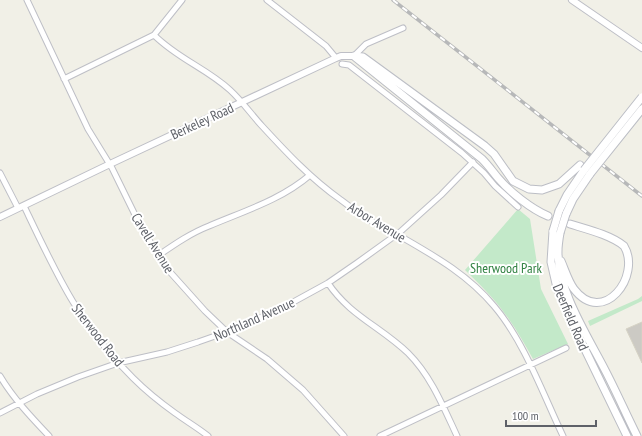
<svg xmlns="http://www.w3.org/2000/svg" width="642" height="436" viewBox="0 0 642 436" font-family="'PT Sans Narrow',sans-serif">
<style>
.green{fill:#c3e9c9}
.building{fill:#cccac4;stroke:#d6d3c5}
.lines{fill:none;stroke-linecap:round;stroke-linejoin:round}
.minor-casing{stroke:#bebfc6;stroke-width:7}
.tertiary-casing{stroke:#bebfc6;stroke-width:8}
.secondary-casing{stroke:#bcbec5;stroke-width:9}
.minor{stroke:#fff;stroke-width:5}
.tertiary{stroke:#fff;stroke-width:6}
.secondary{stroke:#fff;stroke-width:7}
.rail-casing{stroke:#b7b8b9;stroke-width:3.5}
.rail{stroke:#fff;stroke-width:2;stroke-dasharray:6;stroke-linecap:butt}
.secondary-bridge-casing{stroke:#bcbec5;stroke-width:9;stroke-linecap:butt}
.secondary-bridge{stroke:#fff;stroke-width:7}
.labels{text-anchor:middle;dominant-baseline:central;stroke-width:4;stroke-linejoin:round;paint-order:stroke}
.street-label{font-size:14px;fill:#5e6168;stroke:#fff}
.park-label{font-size:14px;fill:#318242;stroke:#fff}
</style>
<rect width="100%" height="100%" fill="#f1f0e7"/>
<!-- green -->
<path class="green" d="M518,209L530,219L541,289L568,344L533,359C524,343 516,328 505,314C494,298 479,284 465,270Z
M642,296V301L590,326L588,321L638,299Z"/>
<!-- building -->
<path class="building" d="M642,322V363L626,329Z"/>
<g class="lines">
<!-- minor casing -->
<g class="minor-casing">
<path id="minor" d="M27,0L88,129L112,168L139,223L152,245L170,272L205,311L227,332L267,359L303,390L344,436
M267,0L326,46L336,58
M154,35C178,59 206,68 230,90C242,101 251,114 262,126C286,152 311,179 341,200C355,211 371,221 386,230C392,233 399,235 405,239C438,258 469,276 494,306C524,341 543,394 563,436
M354,56L366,44L403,28
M342,64L349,65L462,153L484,173L495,186L518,207
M64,79L154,35L182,0
M0,173L18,208
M24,206C55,271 80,327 133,378C146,391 161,403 175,413C186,421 198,428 208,436
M159,255C175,244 191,233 209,226C244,211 281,200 310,175
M328,283C349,315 381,327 408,353C431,376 443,406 457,436
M0,376C13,398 31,417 49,436
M0,413L37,394L78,377L118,363L167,352L198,342L238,328L286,306L328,283L357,263L400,232L441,195L473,162
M380,436L566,348"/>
</g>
<!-- tertiary casing -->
<g class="tertiary-casing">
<path id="tertiary" d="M572,0L642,48
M0,217L110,164L336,58L341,56H354"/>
</g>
<!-- secondary casing -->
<g class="secondary-casing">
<path id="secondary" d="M354,56L363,57L485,146L494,154L513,181L529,189L542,190L559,184L580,165
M355,57L482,159C488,165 493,172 498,178C510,192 531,209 548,216
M559,211L567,195L584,170
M566,214L573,199L590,174
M553,231L551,262L557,288L578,335L627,436
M560,233C559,239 558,245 558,251C557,289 588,337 605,370C616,391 626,414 637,436
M561,261C565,270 568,281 574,289C603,327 642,276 624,246C611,235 586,229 570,224"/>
</g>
<!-- minor -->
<use href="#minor" class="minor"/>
<!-- tertiary -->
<use href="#tertiary" class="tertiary"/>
<!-- secondary -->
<use href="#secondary" class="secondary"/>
<!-- rail casing -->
<g class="rail-casing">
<path id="rail" d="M393,0L642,196"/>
</g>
<!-- rail -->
<use href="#rail" class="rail"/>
<!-- secondary-bridge casing -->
<g class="secondary-bridge-casing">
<path id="secondary-bridge" d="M584,170L642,97
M590,174L642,109
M553,231L559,211
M560,233L566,214"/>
</g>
<!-- secondary-bridge -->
<use href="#secondary-bridge" class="secondary-bridge"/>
</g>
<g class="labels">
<!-- street labels -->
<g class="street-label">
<text transform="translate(202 121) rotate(-25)">Berkeley Road</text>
<text transform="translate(377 222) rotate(31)">Arbor Avenue</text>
<text transform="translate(153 243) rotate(58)">Cavell Avenue</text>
<text transform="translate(571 317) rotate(67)">Deerfield Road</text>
<text transform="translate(254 319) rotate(-24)">Northland Avenue</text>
<text transform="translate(98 335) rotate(52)">Sherwood Road</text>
</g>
<!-- park labels -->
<g class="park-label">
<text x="506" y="268">Sherwood Park</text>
</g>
</g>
<!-- scale -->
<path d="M506 420v6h90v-6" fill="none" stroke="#5e6168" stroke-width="2"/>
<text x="512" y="420" font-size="12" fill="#5e6168" stroke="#ffffff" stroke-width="3" paint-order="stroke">100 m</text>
</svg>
